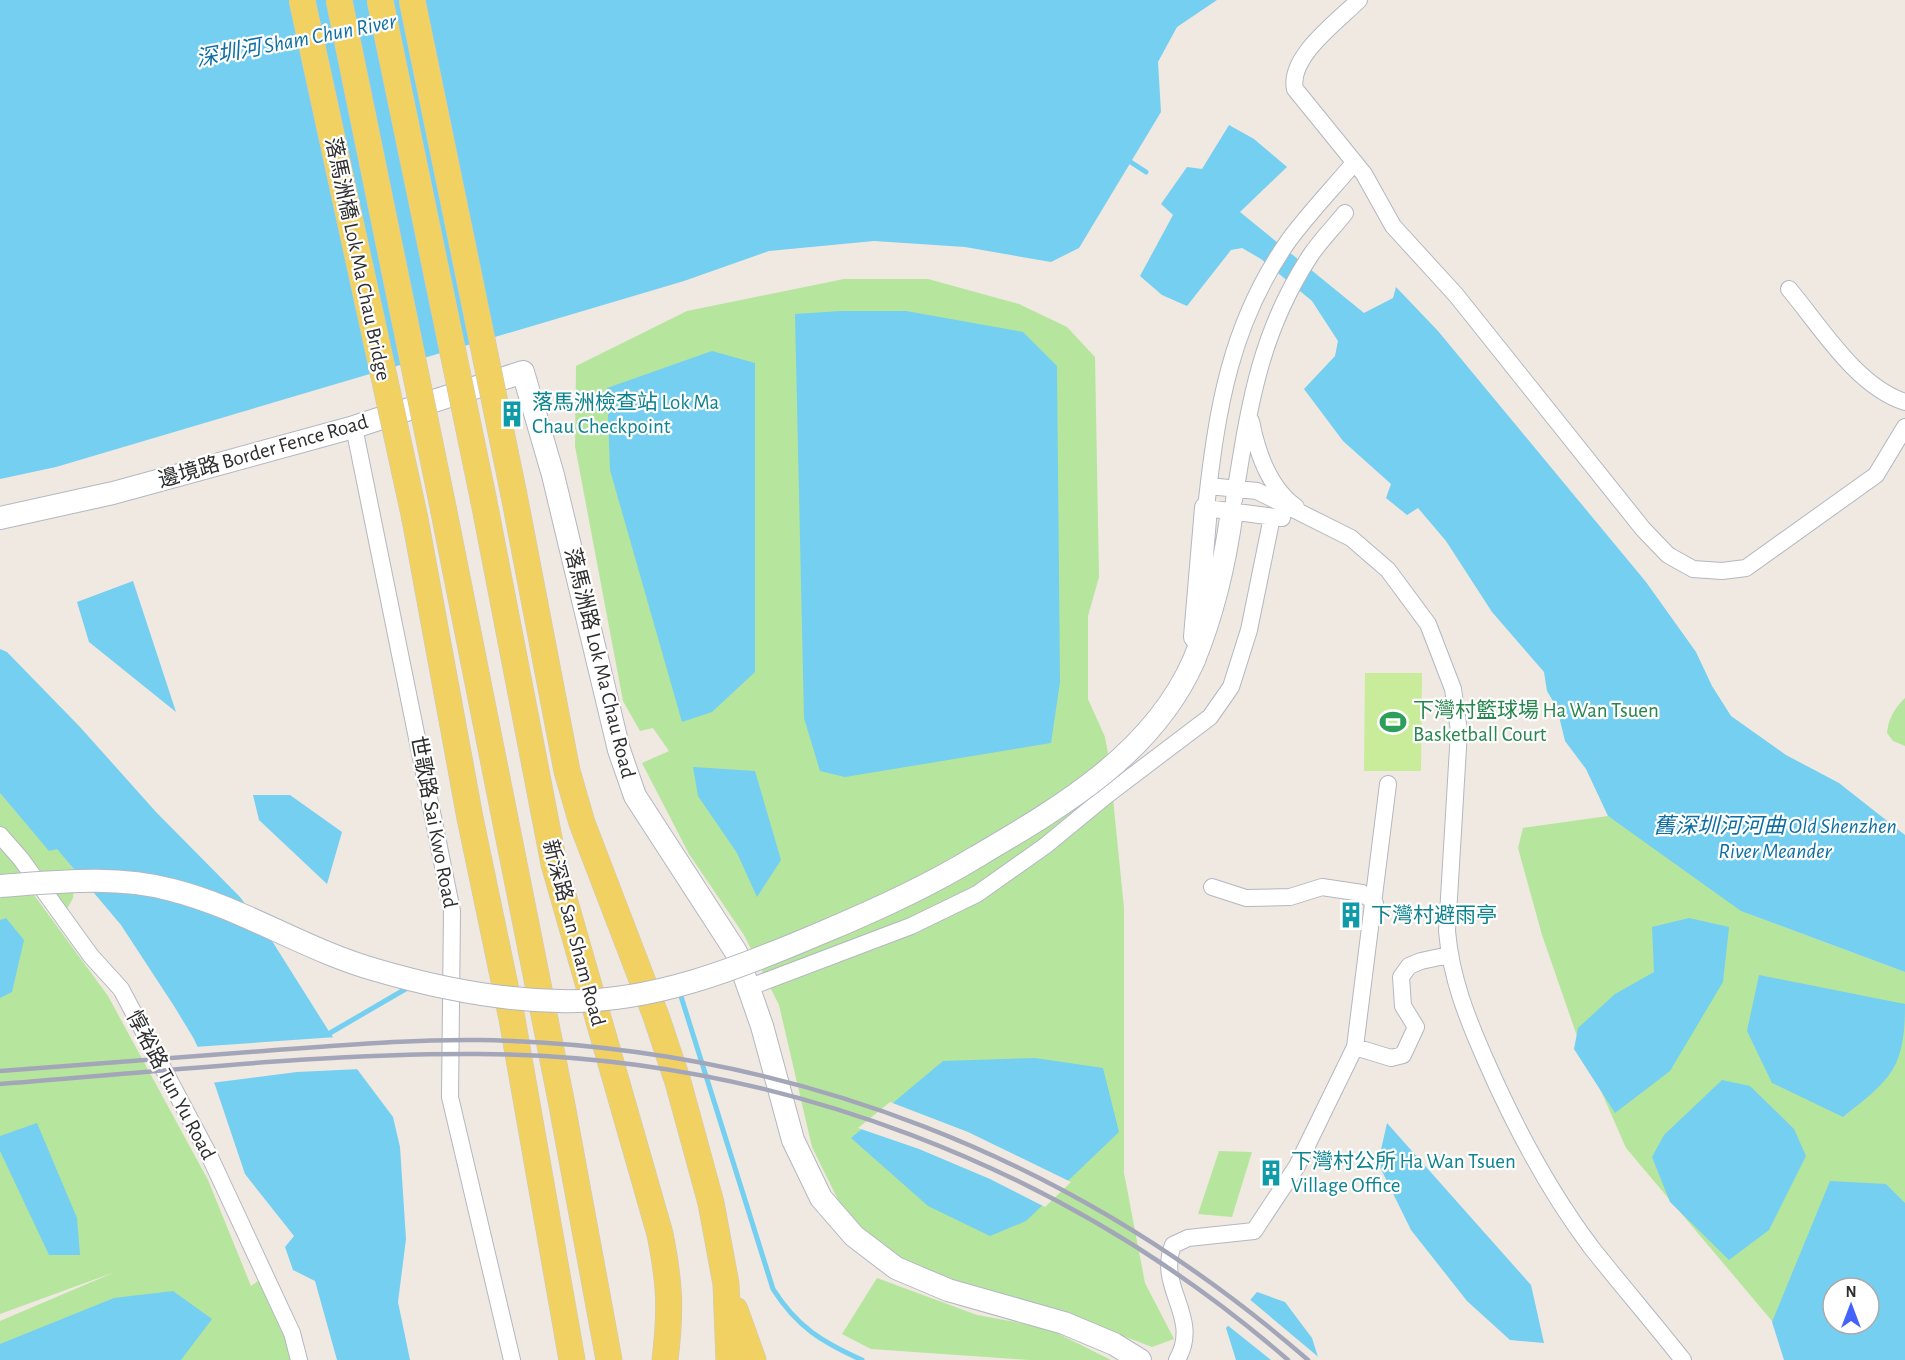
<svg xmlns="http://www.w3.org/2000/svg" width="1905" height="1360" viewBox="0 0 1905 1360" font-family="'Alegreya Sans','Noto Sans SC',sans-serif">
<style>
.green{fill:#b6e59e;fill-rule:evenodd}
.pitch{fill:#c9ec9a}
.water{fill:#75cff0;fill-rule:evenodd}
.pier{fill:#efe9e1}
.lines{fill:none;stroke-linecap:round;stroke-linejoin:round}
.stream{stroke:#75cff0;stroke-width:5}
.street-casing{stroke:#b4b7c1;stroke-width:18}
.secondary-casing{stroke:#b4b7c1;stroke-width:24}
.primary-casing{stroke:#c9c9c9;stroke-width:27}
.street{stroke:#fff;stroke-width:16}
.secondary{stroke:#fff;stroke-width:22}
.primary{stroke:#f2d163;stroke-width:26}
.rail{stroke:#a3a6b8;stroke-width:4.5}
.secondary-bridge-casing{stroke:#b4b7c1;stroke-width:24;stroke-linecap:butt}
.primary-bridge-casing{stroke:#c9c9c9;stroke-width:27;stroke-linecap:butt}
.secondary-bridge{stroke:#fff;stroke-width:22}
.primary-bridge{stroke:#f2d163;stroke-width:26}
.labels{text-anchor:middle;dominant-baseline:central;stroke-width:4.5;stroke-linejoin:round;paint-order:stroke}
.street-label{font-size:21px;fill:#2e2e2e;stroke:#fff}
.culture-label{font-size:21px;fill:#0d838f;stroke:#fff;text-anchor:start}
.leisure-label{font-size:21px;fill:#27864d;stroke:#fff;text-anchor:start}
.water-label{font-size:22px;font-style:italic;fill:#0d6fa3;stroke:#fff}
</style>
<rect width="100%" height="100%" fill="#efe9e1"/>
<!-- green -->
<path class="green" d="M844,279H928L1019,304L1067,327L1095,357L1099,577L1088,616V699L1105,737L1109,759L1124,908V1173L1145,1283L1174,1339L1152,1347L1053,1309L919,1271L848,1220L812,1147L779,1005L744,935L689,854L642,763L669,751L653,728L640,731L623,701L575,446L576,366L687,311Z
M1905,698V746L1893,741L1887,733C1888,720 1895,707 1905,698Z
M0,793L49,850L57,848L76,872L73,898L62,918L26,884L108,996L208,1180L251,1286L265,1276L298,1360H0V1321L115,1272L0,1314Z
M1608,816L1752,915L1905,972V1360H1805L1626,1148L1577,1036L1542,935L1518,848L1523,828ZM1833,1288H1869V1324H1833Z
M1219,1151L1252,1152L1232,1217L1198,1214Z
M877,1278L977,1315L1047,1328L1111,1360H1029L871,1349L842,1334Z"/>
<!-- pitch -->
<path class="pitch" d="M1365,673H1422L1421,771H1364Z"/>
<!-- water -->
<path class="water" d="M0,0H1217L1177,27L1158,62L1161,112L1079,248L1051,262L965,247L874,241L769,251L684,281L56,467L0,479Z
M1229,125L1254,139L1287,167L1240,212L1364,313L1393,298L1396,287L1438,331L1646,582L1696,652L1712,686L1731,716L1786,755L1839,783L1905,835V972L1741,911L1608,816L1586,769L1565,741L1557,708L1547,691L1544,672L1492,612L1446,541L1418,508L1407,515L1386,498L1391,484L1343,441L1304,389L1335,356L1338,341L1312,301L1261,259L1242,248L1231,250L1187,306L1162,295L1140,276L1173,215L1161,204L1187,167L1202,169Z
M841,311H906L1023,332L1057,366L1060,682L1051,743L845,777L820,771L804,718L795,314Z
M712,351L755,363V672L712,712L682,722L610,470L607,388Z
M133,581L176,712L89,642L77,602Z
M0,649L7,652L80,727L156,812L240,897L267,933L330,1033L393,1117L400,1147L406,1239L398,1302L410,1360H337L315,1281L293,1270L285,1247L294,1236L245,1174L215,1085L194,1039L174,1006L121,925L57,849L49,851L0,793Z
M693,767L755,771L781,860L757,897L737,853L698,796Z
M253,795H290L342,832L327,884L259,820Z
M6,918L24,940L12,992L0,998V920Z
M1689,918L1729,927L1723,982L1670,1071L1615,1113L1574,1049L1578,1028L1615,994L1654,972L1652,927Z
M1759,975L1905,1004C1905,1069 1891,1079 1843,1117L1772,1083L1747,1031Z
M1035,1058L1103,1068L1119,1132L1026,1221L990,1236L928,1206L851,1138L943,1061Z
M1722,1080L1750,1086L1794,1129L1806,1156L1769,1230L1729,1260L1670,1202L1652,1157L1664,1135Z
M37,1123L77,1218L80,1255H49L0,1151V1136Z
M1387,1123L1531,1285L1544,1343L1510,1340L1467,1301L1411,1230L1378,1163Z
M1830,1181L1886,1184L1905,1203V1360H1784L1772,1322ZM1833,1288H1869V1324H1833Z
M173,1291L212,1319L181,1360H0V1344L114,1298Z
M1257,1292L1285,1302L1312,1338L1319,1360H1236L1226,1328Z"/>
<!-- pier -->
<path class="pier" d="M336,1037L360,1069L297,1072L211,1083L194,1047Z
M890,1102L968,1132L1071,1182L1045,1207L990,1179L919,1149L858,1128Z
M1248,1298L1322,1360H1271L1226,1324Z"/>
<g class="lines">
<!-- stream -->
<path class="stream" d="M1129,161L1146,172
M679,990L773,1289C797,1327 822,1342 862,1360
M330,1033L409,987"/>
<!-- street casing -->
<g class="street-casing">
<path id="street" d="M1359,0C1338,21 1288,57 1295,89L1364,174L1393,226L1456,295L1643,529L1668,555L1693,569L1722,571L1746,568L1876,475L1905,427
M1789,289C1821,327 1856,386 1905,402
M1251,421C1257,452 1269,488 1296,507
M354,427L452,911L450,1097L512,1360
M1209,486L1257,491L1351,538L1388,570L1428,624L1453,689L1459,731L1447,931C1451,978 1467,1018 1486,1061C1514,1125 1549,1191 1591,1247C1621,1285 1653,1322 1683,1360
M1234,500C1249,409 1258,336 1310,256C1320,241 1334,227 1345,213
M1282,518L1206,508C1217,409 1230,324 1289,240C1309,213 1333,188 1354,163
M0,835L21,859L91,956L121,989L209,1155L292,1333L299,1360
M1212,887L1246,898L1290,897L1322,887L1362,893L1375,903
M750,987L911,926L977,894L1045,846L1107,795L1210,717L1231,687L1249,630L1272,517
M1355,1047L1391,1058L1403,1055L1416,1027L1403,1006L1401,977L1409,966L1421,961L1449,955
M1177,1360C1202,1317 1156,1288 1173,1245L1188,1238L1254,1231L1297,1166L1355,1047L1388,784"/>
</g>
<!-- secondary casing -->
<g class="secondary-casing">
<path id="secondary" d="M0,518L113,493L354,427L523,372L553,475L619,750L635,796L736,952L762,1026L793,1140L821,1198L854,1236L896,1268L948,1290L1064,1323L1114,1344L1140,1360
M1195,637L1206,508
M1194,660C1214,611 1225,563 1232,511"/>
</g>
<!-- primary casing -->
<g class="primary-casing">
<path id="primary" d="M514,495L567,771L582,823L656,1016L678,1082L711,1203L726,1284L729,1360
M484,502L554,864L660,1234C670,1284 671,1310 665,1360
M444,512L561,1100L609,1360
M415,519L470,818L512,1019L572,1360
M735,1310L753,1360"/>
</g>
<!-- street -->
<use href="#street" class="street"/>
<!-- secondary -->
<use href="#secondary" class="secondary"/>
<!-- primary -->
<use href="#primary" class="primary"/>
<!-- rail -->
<path class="rail" d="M0,1071C88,1064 176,1058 264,1051C336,1046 408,1039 480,1040C790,1046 1075,1157 1308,1360
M0,1084C159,1072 319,1053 478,1054C774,1055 1065,1166 1288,1360"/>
<!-- secondary-bridge casing -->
<g class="secondary-bridge-casing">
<path id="secondary-bridge" d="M0,886C57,882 116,875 172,890C243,908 305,950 376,970C434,987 498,1000 559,1001C650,1004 739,968 821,933C874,911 927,887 976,857C1061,807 1153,754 1194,660"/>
</g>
<!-- primary-bridge casing -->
<g class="primary-bridge-casing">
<path id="primary-bridge" d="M302,0L415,519
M339,0L444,512
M380,0L484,502
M412,0L514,495"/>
</g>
<!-- secondary-bridge -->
<use href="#secondary-bridge" class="secondary-bridge"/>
<!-- primary-bridge -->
<use href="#primary-bridge" class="primary-bridge"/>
</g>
<!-- icons -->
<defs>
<g id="building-bare" transform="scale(2.07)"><path d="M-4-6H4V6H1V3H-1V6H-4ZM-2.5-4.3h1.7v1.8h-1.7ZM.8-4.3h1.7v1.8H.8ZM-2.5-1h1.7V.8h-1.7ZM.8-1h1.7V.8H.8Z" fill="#0f9aa8" stroke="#fff" stroke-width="2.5" paint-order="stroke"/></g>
<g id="stadium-bare" transform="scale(2.07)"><path d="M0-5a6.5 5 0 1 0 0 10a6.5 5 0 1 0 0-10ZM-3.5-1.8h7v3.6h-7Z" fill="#2e9e5b" stroke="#fff" stroke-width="2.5" paint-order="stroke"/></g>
</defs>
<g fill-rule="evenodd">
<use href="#building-bare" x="512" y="414"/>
<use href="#stadium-bare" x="1393" y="722"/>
<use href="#building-bare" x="1351" y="915"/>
<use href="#building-bare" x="1271" y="1173"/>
</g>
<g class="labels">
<!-- street labels -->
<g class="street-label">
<text transform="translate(358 259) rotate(78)">落馬洲橋 Lok Ma Chau Bridge</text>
<text transform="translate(263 451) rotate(-16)">邊境路 Border Fence Road</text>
<text transform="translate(600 663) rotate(76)">落馬洲路 Lok Ma Chau Road</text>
<text transform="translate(434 822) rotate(79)">世歌路 Sai Kwo Road</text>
<text transform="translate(574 933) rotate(75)">新深路 San Sham Road</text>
<text transform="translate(171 1085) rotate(62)">惇裕路 Tun Yu Road</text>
</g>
<!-- culture labels -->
<g class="culture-label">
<text x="532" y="402">落馬洲檢查站 Lok Ma<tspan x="532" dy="24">Chau Checkpoint</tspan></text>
<text x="1371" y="915">下灣村避雨亭</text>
<text x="1291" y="1161">下灣村公所 Ha Wan Tsuen<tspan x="1291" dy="24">Village Office</tspan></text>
</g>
<!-- leisure labels -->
<g class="leisure-label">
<text x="1413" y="710">下灣村籃球場 Ha Wan Tsuen<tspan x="1413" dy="24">Basketball Court</tspan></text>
</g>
<!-- water labels -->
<g class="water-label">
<text transform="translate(296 40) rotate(-11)">深圳河 Sham Chun River</text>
<text x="1775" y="826">舊深圳河河曲 Old Shenzhen<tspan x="1775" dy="25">River Meander</tspan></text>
</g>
</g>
<!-- north arrow -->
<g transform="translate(1851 1306)"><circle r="28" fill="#ffffff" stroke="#ababab" stroke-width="1.5"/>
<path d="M0-4.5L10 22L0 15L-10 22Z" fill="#4264fb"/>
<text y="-9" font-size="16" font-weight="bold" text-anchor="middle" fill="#2e2e2e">N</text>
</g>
</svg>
